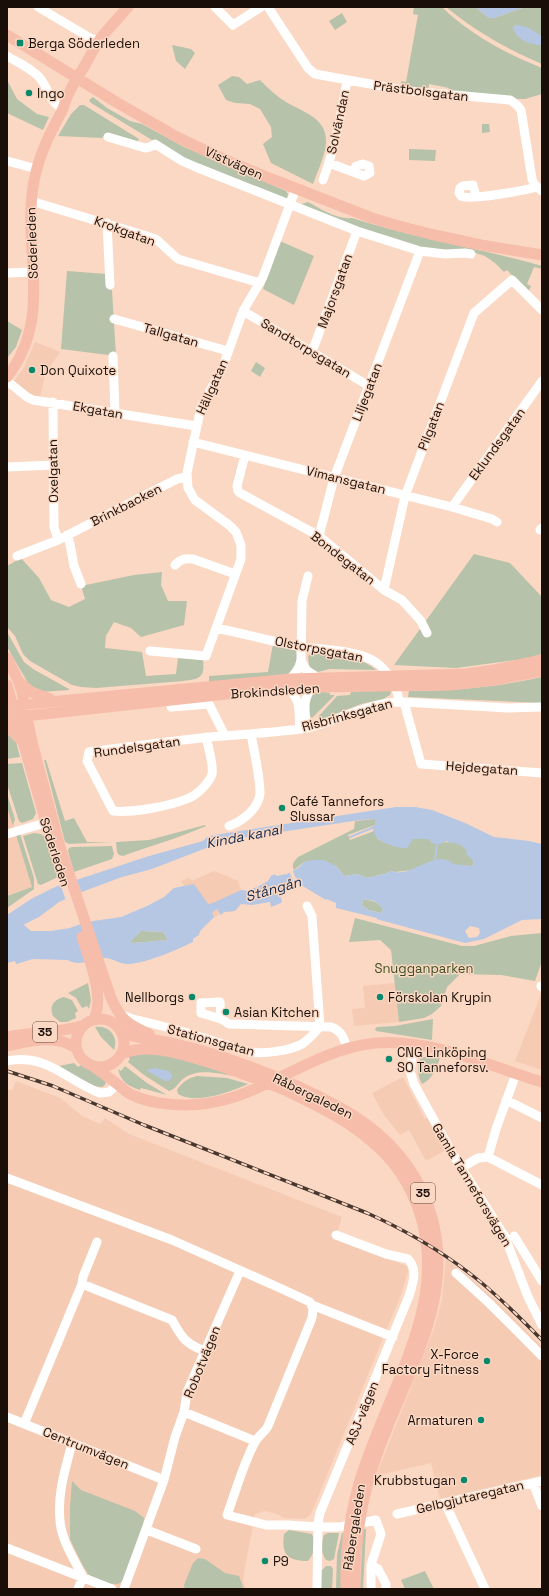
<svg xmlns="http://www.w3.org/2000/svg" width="549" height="1596" viewBox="0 0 549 1596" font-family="'Space Grotesk',sans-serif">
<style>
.built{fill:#f5cbb3}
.green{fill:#b6c2a9}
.water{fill:#b5c7e3;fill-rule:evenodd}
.pier{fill:#fbd8c3}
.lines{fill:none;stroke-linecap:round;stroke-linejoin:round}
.stream{stroke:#b5c7e3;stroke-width:2}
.minor{stroke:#fff;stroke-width:9}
.major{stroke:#f7bdab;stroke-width:11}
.rail-casing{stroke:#47372e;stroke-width:3.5}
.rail{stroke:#fbd8c3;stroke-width:2;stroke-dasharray:6;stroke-linecap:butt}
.poi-dot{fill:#09886b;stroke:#fbd8c3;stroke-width:1.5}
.labels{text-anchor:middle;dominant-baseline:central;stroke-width:3;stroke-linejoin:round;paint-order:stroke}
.shield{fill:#fbd8c3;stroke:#5e4b40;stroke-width:1}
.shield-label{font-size:12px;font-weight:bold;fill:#1a0f08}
.poi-label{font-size:13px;fill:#1a0f08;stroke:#fbd8c3;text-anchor:start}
.street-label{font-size:13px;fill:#1a0f08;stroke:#fbd8c3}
.park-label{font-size:13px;fill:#3c4e20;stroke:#fbd8c3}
.water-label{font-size:14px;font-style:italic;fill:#11294d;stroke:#fbd8c3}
</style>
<rect width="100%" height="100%" fill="#fbd8c3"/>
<!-- built -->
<path class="built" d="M35,342L60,352L45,374L40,397L30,395L13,382L23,369Z
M7,807L14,828L7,830Z
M16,835L33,887L7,895V838Z
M214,871L238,881L241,890L240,904L235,911L224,912L210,920L190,885L184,886L181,881L189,878L192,881Z
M395,983L399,1022L354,1026L352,1009L365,1008L363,986Z
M542,992V1070L515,1061Z
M403,1077L425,1119L428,1117L446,1150L426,1161L409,1130L400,1135L384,1115L372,1093Z
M16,1081L60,1098L82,1116L100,1124L105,1118L129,1134L342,1217L335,1239L407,1266L408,1271L402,1292L311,1514L305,1519L284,1518L277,1514L264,1511L255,1514L244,1573L243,1581L246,1589H7V1089L12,1090Z
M446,1259L466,1274L510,1313L542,1347V1475L440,1499L431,1463L376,1476L434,1329L442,1300Z"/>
<!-- green -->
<path class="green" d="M414,7H442C469,34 507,54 542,68V94L525,99H517L448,93L449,88L429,84L428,90L401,85V81L406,82L418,15L413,14Z
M446,7H475L489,18H494L525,7H542V64C507,49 475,31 446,7Z
M342,13L347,22L335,30L329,21Z
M172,45L191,49L195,53L185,69L176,61Z
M232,76L239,77L247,84L260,80C268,88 276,96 286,102C303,112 327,118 326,142C326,153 317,173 313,184L271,163L263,144L272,137L271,127L260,109L250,104L235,103L226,100L218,85Z
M7,80L17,99L37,114L49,117L43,130L7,113Z
M93,97L107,108L130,121L142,124L184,147L286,191L288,194L287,198L283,199L185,160L91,103L89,100Z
M80,105H84L139,139L136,144L104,136L102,138L58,136L71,114Z
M482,124H489L490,132L482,133Z
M409,149L436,150L435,161L409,160Z
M308,202C321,209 337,220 352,218C415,238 479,248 542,266V269L534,267L527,284L531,286L528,293L507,270L504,272L495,263L485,256L469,251L430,250L355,227L299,205Z
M280,241L314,256L294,305L263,289Z
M67,271L107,274L108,289L112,290L116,356L61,349Z
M7,321L22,330L16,347L7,358Z
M256,362L265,368L260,377L251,371Z
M474,554L510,563L542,597V654L524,659L456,668L394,665Z
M21,558L39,578L51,600L69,607L85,599L81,586L134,575L162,572L161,585L168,601H187L184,625L141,637L131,628L114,622L106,636L105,648L142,652L146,676L176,674L178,658L203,659C205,678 200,679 183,681L96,688L81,687L72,685L30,661L23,654L15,636L7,627V566Z
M7,632L24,662L33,669L69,689V690L40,692L28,683L7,647Z
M273,644L295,649C300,659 295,670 286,675L209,683V676L268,672Z
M312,653C334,656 359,655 376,670L330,669L318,672L311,668L309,665L308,656Z
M542,677V703L408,697L409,691C454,691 498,687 542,677Z
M318,691L330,693V695H335L312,718L309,715L307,702L312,693Z
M363,691H391L390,695L383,699L361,704L325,718L322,719L318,717L337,696L350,695L351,692Z
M7,731L16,742L20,757L7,759Z
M44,760H46L65,821L74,818L87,842H112L69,844L65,842Z
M22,763L36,813L33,819L22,823L19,821L7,784V764Z
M7,794L15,819L13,826L7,807Z
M375,819L376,820L375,825L348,835L350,840L374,831L378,839L385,843L413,839H429L432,843C442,844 456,838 465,848C468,852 470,857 474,861L472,866L453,865L435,860L411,870L395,872L392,871L384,874L367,878L357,874L344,876L336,866L317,860L304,862L294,870C291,864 294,862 298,857L354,829L355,821Z
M205,825L206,826C179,838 150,846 123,856L119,855L117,852L116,842L149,840Z
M34,833L41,834L45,837L58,877L41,885L38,884L23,836Z
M20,834L34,878V889L7,908V896L32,887L16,835Z
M112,846L114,854L112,859L74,872L68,851L69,848L72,847Z
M363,900C372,900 379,902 383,910L381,913L368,910L362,905Z
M355,918L462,946H474L511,936L542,933V961L535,981L501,975L460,974L447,987L441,1006L432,1014L424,1018L399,1022L391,950L380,940L349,942Z
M141,931L163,932L168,940L134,943L129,942Z
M88,983L91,1000L89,1009L87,1006L82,1008L76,998L68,993Z
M64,997L72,1000L78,1011L75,1013L76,1018L67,1022H60L53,1016C49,1006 54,999 64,997Z
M433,1019L432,1040L376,1031L375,1029L377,1027L395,1026Z
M95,1027C109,1025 119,1036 114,1050L101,1037Z
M150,1053L174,1057L236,1076C220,1074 197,1067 183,1079C178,1083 175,1090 169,1091L144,1075L128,1062L130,1059L128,1056Z
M428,1056L440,1058C437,1067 432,1080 422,1084C418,1077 416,1065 421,1058Z
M74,1063L78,1067L81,1065L101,1076L106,1081L105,1085L102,1087C87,1087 71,1073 59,1066Z
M125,1066L147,1083L167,1095L141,1088L140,1090C128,1086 121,1082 118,1069L121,1071Z
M197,1076L227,1078L248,1084C230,1092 196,1105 178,1094L177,1090C181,1083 188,1078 197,1076Z
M72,1481L81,1490L135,1511L144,1518L143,1526L124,1580L118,1584H107L89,1575L83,1566L70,1539V1507Z
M363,1529H366L363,1589H360Z
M289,1530L312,1534C316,1543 315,1553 308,1561C288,1561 281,1555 284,1534Z
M328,1533H339L334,1559L330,1561L326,1560C321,1553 321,1543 324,1535Z
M342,1533H345L342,1589H336L337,1555Z
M198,1558L205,1559L225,1573L239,1576L244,1589H185L184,1585L193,1563Z
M326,1566H331L333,1569L332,1589H321V1571Z
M425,1571L434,1589H405L401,1580Z"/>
<!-- water -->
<path class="water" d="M475,7H525L494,18H489Z
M516,25L527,27L540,35L542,36V45C530,45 515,39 513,27Z
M396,807H415L432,810L465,823L494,837L529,841L542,844V919L522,920L484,939L465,943L376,919L377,918L336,908V903L327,899L326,900L301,885L281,893L280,896L282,901L281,903L271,907L270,902L252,905L241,904L235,911L224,912L221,915L217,909L212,913L214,917L200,931L199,935L193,939V942C176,950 147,963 129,964C121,965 113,958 105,958C91,957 83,968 67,960L33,959L16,964L15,961L7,963V915L31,899L55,887L149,856L203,841L207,837L214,835ZM375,819V825L372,826C373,830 375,835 377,838C382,843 400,849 407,848L413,839H429L432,843L440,844L447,841L450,843C457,842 464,846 467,852L466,854L474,861L472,866L453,864C439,847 409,879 392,871L384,874L367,878L357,874L344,876L336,866L324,860H313L304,862L298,868L287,874L276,876L275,874L271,876L268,881L261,885L248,891L241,890L213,903L208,904L194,884L174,888L164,897L147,906L121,917L86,922L70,928L51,931H31L24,925L25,924L39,917L59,902L87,890L122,877L152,869L227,840L360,820ZM363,900C372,899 379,902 383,910L381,913L368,910L362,905ZM470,926L479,928L480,933L477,937L469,938L465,931ZM141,931L163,932L168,940L134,943L130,942Z
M155,1068L169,1071L173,1076L169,1081H165L146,1070Z"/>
<!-- pier -->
<path class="pier" d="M292,869L300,888L297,889L289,871Z
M76,878L82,894L66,901L60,883Z"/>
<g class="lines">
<!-- stream -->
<path class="stream" d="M350,837L372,828
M435,860L437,843"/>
<!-- minor -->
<path class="minor" d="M38,7L92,39L100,40
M215,7L233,25L261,7
M268,7L308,68L315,74L409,91L510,100L517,105L521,110L532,179L534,184L542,191
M7,56C17,62 31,68 39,77C50,89 46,99 63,109
M108,137L145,148L150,147L155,144L182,161L198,168L357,231L420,251L445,254L465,253L471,254
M7,161L37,169
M329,163L364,176L370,173L369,166L363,164L356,166L354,171
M323,180C335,148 341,114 347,81
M476,197L473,185L463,186L460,188L459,193L461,196C468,201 526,190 537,187
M31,201L150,237L157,240L178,259L260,283
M107,223L110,285
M7,273L33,272
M243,311L369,386
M114,319L228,351
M312,352L357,231
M113,356L115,413
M7,381L27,397L33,400L196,426
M53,402L54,527L58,540
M193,442L452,507L492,519L497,522
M245,455L237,486L238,491L240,493L319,536L384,590L402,600L421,621L427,633
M7,467L53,465
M452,507L542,381
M540,530L542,528
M67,535L70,544L74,566L81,584
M319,536L334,478L420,251
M17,556L58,540L177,479L186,477
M175,565C181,559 185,558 193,559L235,574
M384,590L405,496L474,313L512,280L542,310
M216,628C245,634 274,642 302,647C324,650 355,650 374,661C387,669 397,686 399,701
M150,651L206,656L241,559V545L236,532L229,525L195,500L188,488L187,473L201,407L222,369L243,311L263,277L296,188
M301,660L306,670L318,678
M291,679L299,667L301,660L302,601L308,576
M289,689C302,702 298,711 300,729
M404,702L421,764L542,773
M171,707L209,704L225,736
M306,728C306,711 301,700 313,687
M206,737C208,746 214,766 212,774C210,782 197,795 189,798C171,806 133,813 113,811L87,761L89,752C129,747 170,741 210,737C242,734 275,733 307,728C340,721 370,701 404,702L508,708L542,707
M229,826C243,821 259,808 260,793C260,776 254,751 251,734
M7,834L52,821
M541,986L542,987
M122,1015L133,1019L178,1030L249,1052C264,1054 289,1051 302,1044C309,1039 315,1033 320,1026L312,916L307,906
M221,1019L220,1002L201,1003V1013L221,1019L229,1024L331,1027C342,1031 344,1038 347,1049
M414,1045L410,1071L414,1084L452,1153L505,1237L528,1297L542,1325
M7,1061C47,1053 66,1080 100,1093L109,1092L118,1084
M506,1100L542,1118
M488,1157L496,1129L516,1074
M461,1168L478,1158L488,1157L542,1185
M7,1178L172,1240L282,1289L310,1302L313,1309L312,1318L268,1426C265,1432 258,1436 255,1442C243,1464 236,1491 227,1515L266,1525H288L319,1527H340L376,1520L381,1534L371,1565V1589
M514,1236L542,1281
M456,1273L489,1303L542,1356
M82,1284L83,1277L97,1242
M312,1305L393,1337
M184,1412L255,1441
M7,1417L164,1480
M24,1424L82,1284L172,1320C182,1338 185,1343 204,1351
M72,1443C66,1467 57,1494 60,1520C61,1540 74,1559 83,1577L78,1589
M533,1483L542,1506
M445,1503L485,1589
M397,1514L542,1481
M147,1530L196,1549
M7,1548L112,1589
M371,1565L378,1569L386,1584V1589
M124,1589L164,1480L175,1437L184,1412L187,1392L240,1271
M317,1589L318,1523L320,1513L409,1296C413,1283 418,1270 408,1259L386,1254L336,1235"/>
<!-- major -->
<path class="major" d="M7,35L116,102L177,137L221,158L269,178L372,218L399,226L430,234L481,245L542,255
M7,377C55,316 21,249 34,181C39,155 50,133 62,111C65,105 66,97 70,91C74,82 80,74 85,65C91,55 96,43 104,34C112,25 120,16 128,7
M7,658L18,680L22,692L32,742L60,847L111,998C121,1020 127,1024 149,1034
M18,681L31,692L50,699
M7,685L49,833
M7,706L291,679L466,674L494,670L542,660
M7,718L254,691L313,687L450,685L494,680L542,671
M7,726L21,740
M82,937C89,959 105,997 94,1019
M76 1043a24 24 0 1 1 48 0a24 24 0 1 1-48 0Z
M121,1032C132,1037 144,1038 155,1040C169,1042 183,1046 196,1049C245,1063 295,1083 339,1107C375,1126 406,1155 423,1193C470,1296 394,1386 368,1482C359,1517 354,1553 355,1589
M7,1037C32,1032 58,1033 82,1026
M7,1046C29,1041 56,1034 76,1048
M121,1054C129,1051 138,1049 147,1049C166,1049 184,1055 202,1060C230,1069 259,1079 287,1091C314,1104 341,1117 365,1136C422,1179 438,1248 421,1315C407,1370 378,1423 361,1477C350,1512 345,1552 346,1589
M91,1065C100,1071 108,1077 116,1083C121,1087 125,1091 130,1094C142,1100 156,1103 168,1104C250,1114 300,1051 375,1043C432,1038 488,1066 542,1082"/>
<!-- rail casing -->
<g class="rail-casing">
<path id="rail" d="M7,1071L53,1086L144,1125L367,1213C405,1230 440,1250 473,1276C498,1295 520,1318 542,1340"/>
</g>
<!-- rail -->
<use href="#rail" class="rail"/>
</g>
<!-- markers -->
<g class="poi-dot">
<rect x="16" y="39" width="8" height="8" rx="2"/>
<circle cx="29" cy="93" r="4"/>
<circle cx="32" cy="370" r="4"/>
<circle cx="282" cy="808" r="4"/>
<circle cx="192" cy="997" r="4"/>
<circle cx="380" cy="997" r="4"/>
<circle cx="226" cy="1012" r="4"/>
<circle cx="389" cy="1059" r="4"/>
<circle cx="487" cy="1361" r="4"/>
<circle cx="481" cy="1420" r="4"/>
<circle cx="464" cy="1480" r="4"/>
<circle cx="265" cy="1561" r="4"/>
</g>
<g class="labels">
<!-- shield labels -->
<g class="shield">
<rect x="33" y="1022" width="24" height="20" rx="3"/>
<rect x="411" y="1183" width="24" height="20" rx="3"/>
</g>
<g class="shield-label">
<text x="45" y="1032">35</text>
<text x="423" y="1193">35</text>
</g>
<!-- poi labels -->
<g class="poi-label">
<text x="28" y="43">Berga Söderleden</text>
<text x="37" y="93">Ingo</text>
<text x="40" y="370">Don Quixote</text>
<text x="290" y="801">Café Tannefors<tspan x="290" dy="15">Slussar</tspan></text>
<text x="184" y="997" text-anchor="end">Nellborgs</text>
<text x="388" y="997">Förskolan Krypin</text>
<text x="234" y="1012">Asian Kitchen</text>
<text x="397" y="1052">CNG Linköping<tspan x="397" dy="15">SO Tanneforsv.</tspan></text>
<text x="479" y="1354" text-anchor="end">X-Force<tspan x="479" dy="15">Factory Fitness</tspan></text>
<text x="473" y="1420" text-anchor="end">Armaturen</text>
<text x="456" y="1480" text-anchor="end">Krubbstugan</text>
<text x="273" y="1561">P9</text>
</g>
<!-- street labels -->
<g class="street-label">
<text transform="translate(421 91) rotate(7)">Prästbolsgatan</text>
<text transform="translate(338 122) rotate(-78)">Solvändan</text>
<text transform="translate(234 163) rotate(24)">Vistvägen</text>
<text transform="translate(125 231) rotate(20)">Krokgatan</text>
<text transform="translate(32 243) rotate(-92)">Söderleden</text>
<text transform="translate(335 291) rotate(-70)">Majorsgatan</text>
<text transform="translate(171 335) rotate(16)">Tallgatan</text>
<text transform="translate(306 348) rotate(31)">Sandtorpsgatan</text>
<text transform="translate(212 387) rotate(-66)">Hällgatan</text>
<text transform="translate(367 392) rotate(-69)">Liljegatan</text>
<text transform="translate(98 410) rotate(10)">Ekgatan</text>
<text transform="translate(431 426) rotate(-69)">Pilgatan</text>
<text transform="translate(497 444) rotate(-54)">Eklundsgatan</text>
<text transform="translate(53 471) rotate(-91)">Oxelgatan</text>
<text transform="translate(346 480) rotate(14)">Vimansgatan</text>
<text transform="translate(126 505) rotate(-27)">Brinkbacken</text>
<text transform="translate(343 558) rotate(38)">Bondegatan</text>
<text transform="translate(319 649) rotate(11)">Olstorpsgatan</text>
<text transform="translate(275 691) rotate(-4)">Brokindsleden</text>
<text transform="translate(347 715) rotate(-15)">Risbrinksgatan</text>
<text transform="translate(137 747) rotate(-8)">Rundelsgatan</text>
<text transform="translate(482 768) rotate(4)">Hejdegatan</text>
<text transform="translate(55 852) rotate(72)">Söderleden</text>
<text transform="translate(211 1040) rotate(15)">Stationsgatan</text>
<text transform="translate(313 1096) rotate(26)">Råbergaleden</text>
<text transform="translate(472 1185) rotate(59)">Gamla Tanneforsvägen</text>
<text transform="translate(202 1362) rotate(-68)">Robotvägen</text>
<text transform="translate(362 1413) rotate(-68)">ASJ-vägen</text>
<text transform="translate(86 1448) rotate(22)">Centrumvägen</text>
<text transform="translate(470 1497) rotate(-13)">Gelbgjutaregatan</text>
<text transform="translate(354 1527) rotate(-81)">Råbergaleden</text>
</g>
<!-- park labels -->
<g class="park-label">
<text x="424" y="968">Snugganparken</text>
</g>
<!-- water labels -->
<g class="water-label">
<text transform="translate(244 836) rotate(-11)">Kinda kanal</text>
<text transform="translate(273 889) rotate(-16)">Stångån</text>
</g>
</g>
<!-- border -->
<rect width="549" height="1596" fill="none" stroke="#1a0f08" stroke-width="16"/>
</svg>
